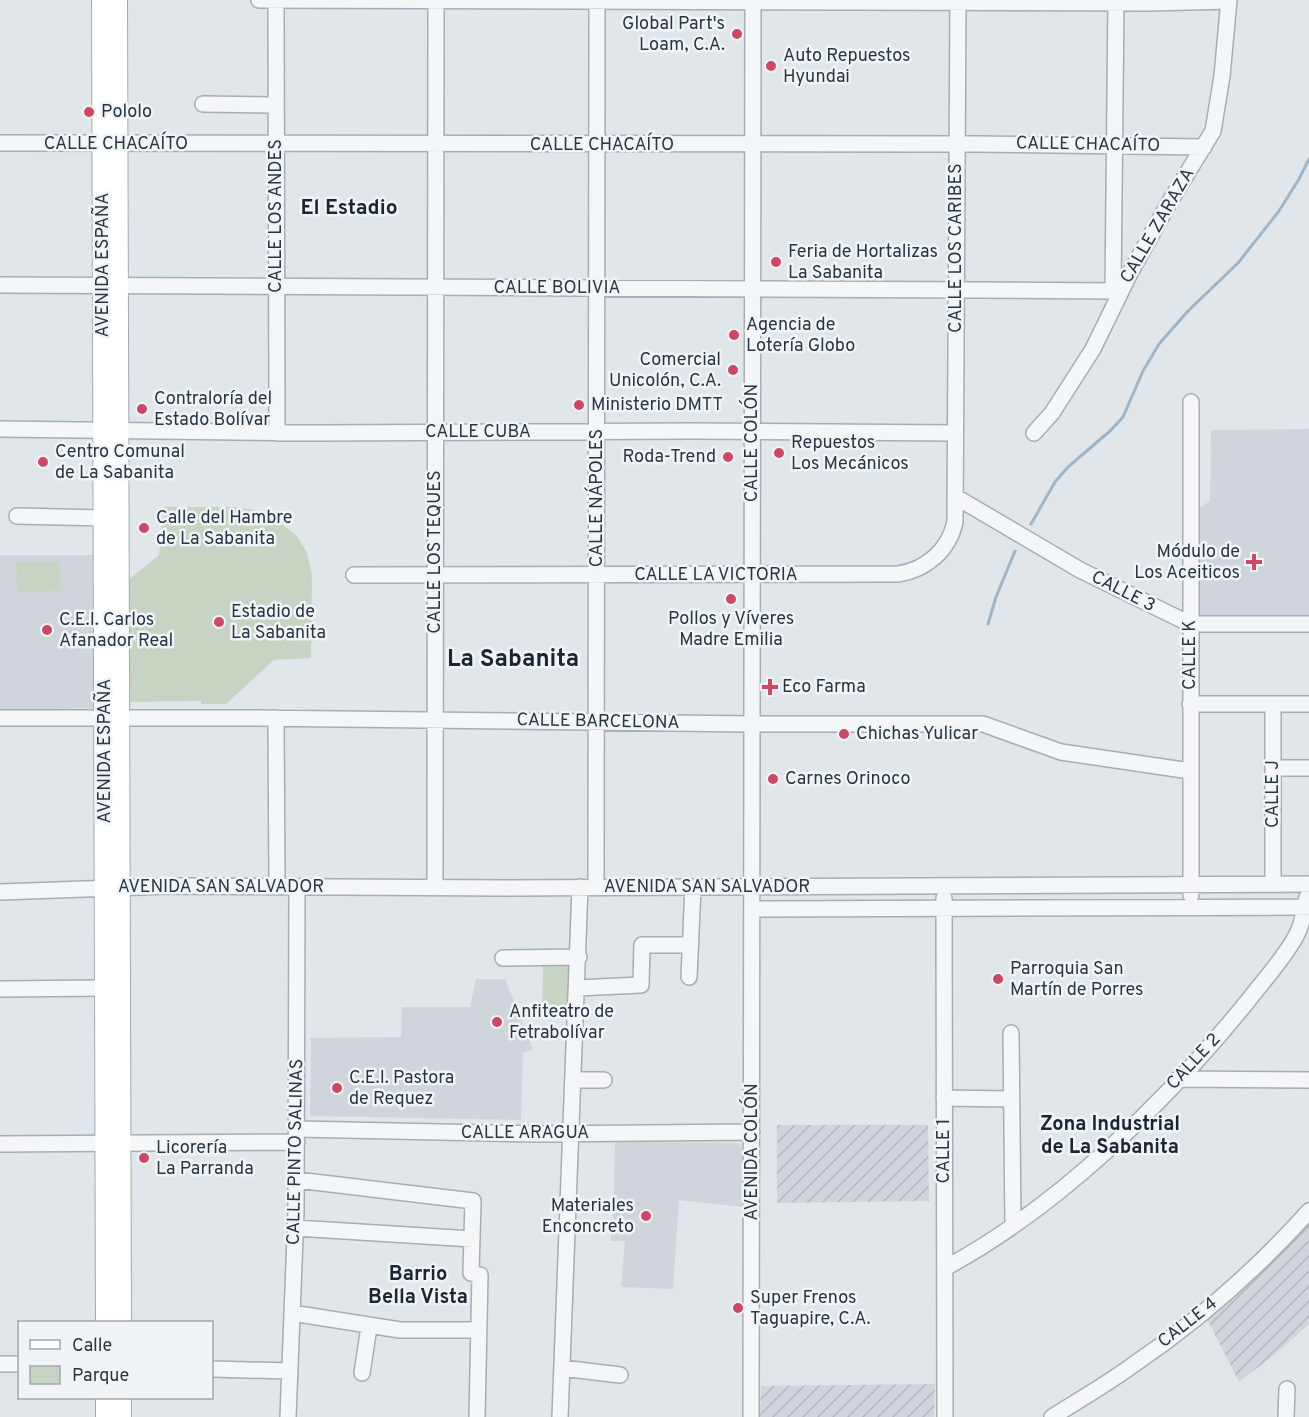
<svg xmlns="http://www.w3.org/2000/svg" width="1309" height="1417" viewBox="0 0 1309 1417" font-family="Overpass,sans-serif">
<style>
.built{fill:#d0d5dc}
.industrial{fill:url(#industrial-furrows)}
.green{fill:#c8d4c3}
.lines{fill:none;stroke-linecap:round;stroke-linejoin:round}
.stream{stroke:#9db6ca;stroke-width:3}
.minor-casing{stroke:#a6adb4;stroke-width:18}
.major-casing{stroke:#a1abb6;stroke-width:22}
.minor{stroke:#f4f6f8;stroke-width:15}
.major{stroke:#fff;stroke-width:20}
.poi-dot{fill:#cf4767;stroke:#f1f4f7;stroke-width:2}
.labels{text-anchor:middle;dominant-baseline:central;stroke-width:5;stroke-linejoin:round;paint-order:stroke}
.poi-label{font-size:18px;fill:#2a3542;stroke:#f1f4f7;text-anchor:start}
.street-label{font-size:18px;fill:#2a3542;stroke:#f1f4f7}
.neighbourhood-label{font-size:20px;font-weight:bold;fill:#1c2533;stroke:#f1f4f7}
.quarter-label{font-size:21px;font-weight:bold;fill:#1c2533;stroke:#f1f4f7}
.district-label{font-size:24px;font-weight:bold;fill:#1c2533;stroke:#f1f4f7}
</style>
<defs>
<pattern id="industrial-furrows" width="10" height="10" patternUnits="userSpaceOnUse" patternTransform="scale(1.5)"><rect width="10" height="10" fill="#d0d5dc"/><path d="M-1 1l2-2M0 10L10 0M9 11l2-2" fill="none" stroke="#b3b7be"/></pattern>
</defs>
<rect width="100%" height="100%" fill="#e1e6ea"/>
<!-- built -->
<path class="built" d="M1309,429V616H1199V508L1210,501L1211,430Z
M0,555H93L96,704L92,708L0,710Z
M476,979H505L533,1049L523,1053L521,1120L310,1116L311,1042L309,1038L401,1037L402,1007H470Z
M615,1142L739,1143L743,1148L742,1207L679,1200L673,1289L621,1287L625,1241H611V1227L613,1224Z"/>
<!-- industrial -->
<path class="industrial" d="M777,1125H928L929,1201L777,1203Z
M1309,1222V1324L1278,1352L1239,1382L1207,1319Z
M935,1384L934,1417H760L761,1386Z"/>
<!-- green -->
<path class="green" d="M164,507H234L255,510L275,519L297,536L307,553L312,575L311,658L274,660L226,704H201V701L125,702L127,581L159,555Z
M60,561L61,591L17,592L16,562Z
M543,965L573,966L571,1015L542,1014Z"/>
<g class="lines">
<!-- stream -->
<path class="stream" d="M1031,524L1055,482L1068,467L1110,431L1123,417L1143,371L1159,344L1188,311L1238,263L1279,211L1299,179L1309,159
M988,624L996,597L1015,551"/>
<!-- minor casing -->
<g class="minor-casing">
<path id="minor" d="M259,0L1148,3L1229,1
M276,0L277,433
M203,104L276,105
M0,143L977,144L1204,147
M0,285L980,290L1113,291L1119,293
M1113,291L1116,0
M0,429L323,433L691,431L955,433
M1034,433L1052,413L1093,349L1130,273L1169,203L1213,131L1222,76L1229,0
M956,497L1080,570L1190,624H1309
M17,516L104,518
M354,575L898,574C926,570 949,550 955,522L958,0
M1190,704H1309
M1273,704V884
M0,718H252L751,724H983L1061,752L1190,771
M276,718L277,887
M1273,768H1309
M435,887L436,0
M596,887L597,0
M0,892L170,886L505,888L1309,884
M1191,895V402
M944,898L945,1417
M752,909L1309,907
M503,958L579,957
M689,977L693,887
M577,988L641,985L642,945H690
M0,989L105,988
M1011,1033L1013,1225
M1178,1079L1309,1080
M574,1080H604
M944,1098L1011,1099
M298,1129L538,1134L752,1132
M0,1144L297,1142
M297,1180L473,1201L471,1273L480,1275L477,1417
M296,1228L472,1239
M945,1268C1057,1208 1167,1101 1247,1002C1263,981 1283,960 1296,936C1303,924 1304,910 1307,897
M292,1313L400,1330H479
M0,1364H20
M562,1368L620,1375
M212,1369L290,1371
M362,1373L369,1327
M288,1417L296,1212L297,887
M560,1417L580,887
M751,1417L753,0
M1052,1417C1079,1400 1107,1384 1133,1365C1198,1321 1257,1269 1309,1211
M1286,1417L1287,1389"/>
</g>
<!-- major casing -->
<g class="major-casing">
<path id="major" d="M102,0L106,1322
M117,0L121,1322
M106,1398V1417
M121,1398V1417"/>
</g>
<!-- minor -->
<use href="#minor" class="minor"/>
<!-- major -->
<use href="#major" class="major"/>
</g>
<!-- markers -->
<g class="poi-dot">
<circle cx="737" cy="34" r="6"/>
<circle cx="771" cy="66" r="6"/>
<circle cx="89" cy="112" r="6"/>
<circle cx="776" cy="262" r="6"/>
<circle cx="734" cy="335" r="6"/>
<circle cx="733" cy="370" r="6"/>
<circle cx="579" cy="405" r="6"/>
<circle cx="142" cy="409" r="6"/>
<circle cx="779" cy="453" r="6"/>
<circle cx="728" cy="457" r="6"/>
<circle cx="43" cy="462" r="6"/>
<circle cx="144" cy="528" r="6"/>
<path d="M1251 553h6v6h6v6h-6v6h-6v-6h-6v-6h6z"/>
<circle cx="731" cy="599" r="6"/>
<circle cx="219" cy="622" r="6"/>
<circle cx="47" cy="630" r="6"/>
<path d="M767 678h6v6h6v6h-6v6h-6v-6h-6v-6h6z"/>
<circle cx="844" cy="734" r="6"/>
<circle cx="773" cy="779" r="6"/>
<circle cx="998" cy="979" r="6"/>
<circle cx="497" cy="1022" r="6"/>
<circle cx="337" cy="1088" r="6"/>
<circle cx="144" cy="1158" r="6"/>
<circle cx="646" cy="1216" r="6"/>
<circle cx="738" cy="1308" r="6"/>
</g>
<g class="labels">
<!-- poi labels -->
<g class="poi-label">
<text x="725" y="24" text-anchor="end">Global Part's<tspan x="725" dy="21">Loam, C.A.</tspan></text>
<text x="783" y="56">Auto Repuestos<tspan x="783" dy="21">Hyundai</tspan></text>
<text x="101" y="112">Pololo</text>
<text x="788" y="252">Feria de Hortalizas<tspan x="788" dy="21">La Sabanita</tspan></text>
<text x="746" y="325">Agencia de<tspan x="746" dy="21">Lotería Globo</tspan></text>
<text x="721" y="360" text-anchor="end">Comercial<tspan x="721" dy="21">Unicolón, C.A.</tspan></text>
<text x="154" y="399">Contraloría del<tspan x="154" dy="21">Estado Bolívar</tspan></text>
<text x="591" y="405">Ministerio DMTT</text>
<text x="791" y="443">Repuestos<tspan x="791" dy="21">Los Mecánicos</tspan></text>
<text x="55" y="452">Centro Comunal<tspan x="55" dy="21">de La Sabanita</tspan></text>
<text x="716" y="457" text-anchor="end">Roda-Trend</text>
<text x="156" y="518">Calle del Hambre<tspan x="156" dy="21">de La Sabanita</tspan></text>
<text x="1240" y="552" text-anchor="end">Módulo de<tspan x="1240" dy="21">Los Aceiticos</tspan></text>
<text x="231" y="612">Estadio de<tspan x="231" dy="21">La Sabanita</tspan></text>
<text x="731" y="619" text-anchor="middle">Pollos y Víveres<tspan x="731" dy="21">Madre Emilia</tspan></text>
<text x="59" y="620">C.E.I. Carlos<tspan x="59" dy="21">Afanador Real</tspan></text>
<text x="782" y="687">Eco Farma</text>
<text x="856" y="734">Chichas Yulicar</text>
<text x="785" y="779">Carnes Orinoco</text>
<text x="1010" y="969">Parroquia San<tspan x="1010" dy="21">Martín de Porres</tspan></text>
<text x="509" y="1012">Anfiteatro de<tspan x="509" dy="21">Fetrabolívar</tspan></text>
<text x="349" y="1078">C.E.I. Pastora<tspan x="349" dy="21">de Requez</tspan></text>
<text x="156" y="1148">Licorería<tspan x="156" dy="21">La Parranda</tspan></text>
<text x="634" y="1206" text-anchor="end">Materiales<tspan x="634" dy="21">Enconcreto</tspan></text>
<text x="750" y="1298">Super Frenos<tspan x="750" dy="21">Taguapire, C.A.</tspan></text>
</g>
<!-- street labels -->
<g class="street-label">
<text x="116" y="144">CALLE CHACAÍTO</text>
<text x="602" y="145">CALLE CHACAÍTO</text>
<text transform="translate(1088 145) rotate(1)">CALLE CHACAÍTO</text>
<text transform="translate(276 216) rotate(-90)">CALLE LOS ANDES</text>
<text transform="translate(1158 226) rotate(-60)">CALLE ZARAZA</text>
<text transform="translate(956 248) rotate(-90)">CALLE LOS CARIBES</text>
<text transform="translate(103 265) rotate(-90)">AVENIDA ESPAÑA</text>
<text x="557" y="288">CALLE BOLIVIA</text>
<text x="478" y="432">CALLE CUBA</text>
<text transform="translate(752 443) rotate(-90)">CALLE COLÓN</text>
<text transform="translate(597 498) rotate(-90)">CALLE NÁPOLES</text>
<text transform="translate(435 552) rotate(-90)">CALLE LOS TEQUES</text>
<text x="716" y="575">CALLE LA VICTORIA</text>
<text transform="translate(1123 592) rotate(27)">CALLE 3</text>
<text transform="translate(1190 655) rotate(-90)">CALLE K</text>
<text transform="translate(598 722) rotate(1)">CALLE BARCELONA</text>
<text transform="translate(105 751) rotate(-90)">AVENIDA ESPAÑA</text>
<text transform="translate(1273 794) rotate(-90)">CALLE J</text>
<text x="221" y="887">AVENIDA SAN SALVADOR</text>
<text x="707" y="887">AVENIDA SAN SALVADOR</text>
<text transform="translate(1194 1062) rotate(-47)">CALLE 2</text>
<text x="525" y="1133">CALLE ARAGUA</text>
<text transform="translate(944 1151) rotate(-90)">CALLE 1</text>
<text transform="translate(296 1152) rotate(-89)">CALLE PINTO SALINAS</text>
<text transform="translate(752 1152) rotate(-90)">AVENIDA COLÓN</text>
<text transform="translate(1188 1323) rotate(-38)">CALLE 4</text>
</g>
<!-- neighbourhood labels -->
<g class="neighbourhood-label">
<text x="1110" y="1125">Zona Industrial<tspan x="1110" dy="23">de La Sabanita</tspan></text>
<text x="418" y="1275">Barrio<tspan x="418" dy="23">Bella Vista</tspan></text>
</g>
<!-- quarter labels -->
<g class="quarter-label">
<text x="349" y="208">El Estadio</text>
</g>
<!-- district labels -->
<g class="district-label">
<text x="513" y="660">La Sabanita</text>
</g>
</g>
<!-- legend -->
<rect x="18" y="1321" width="195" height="78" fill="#f1f4f7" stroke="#a1a8af" stroke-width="1.5"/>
<rect x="30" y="1340" width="30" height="9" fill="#ffffff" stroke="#a1a8af" stroke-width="1.5"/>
<text x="72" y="1351" font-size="18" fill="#2a3542">Calle</text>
<rect x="30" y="1366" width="30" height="18" fill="#c8d4c3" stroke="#a1a8af" stroke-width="1.5"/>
<text x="72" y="1381" font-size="18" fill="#2a3542">Parque</text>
</svg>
